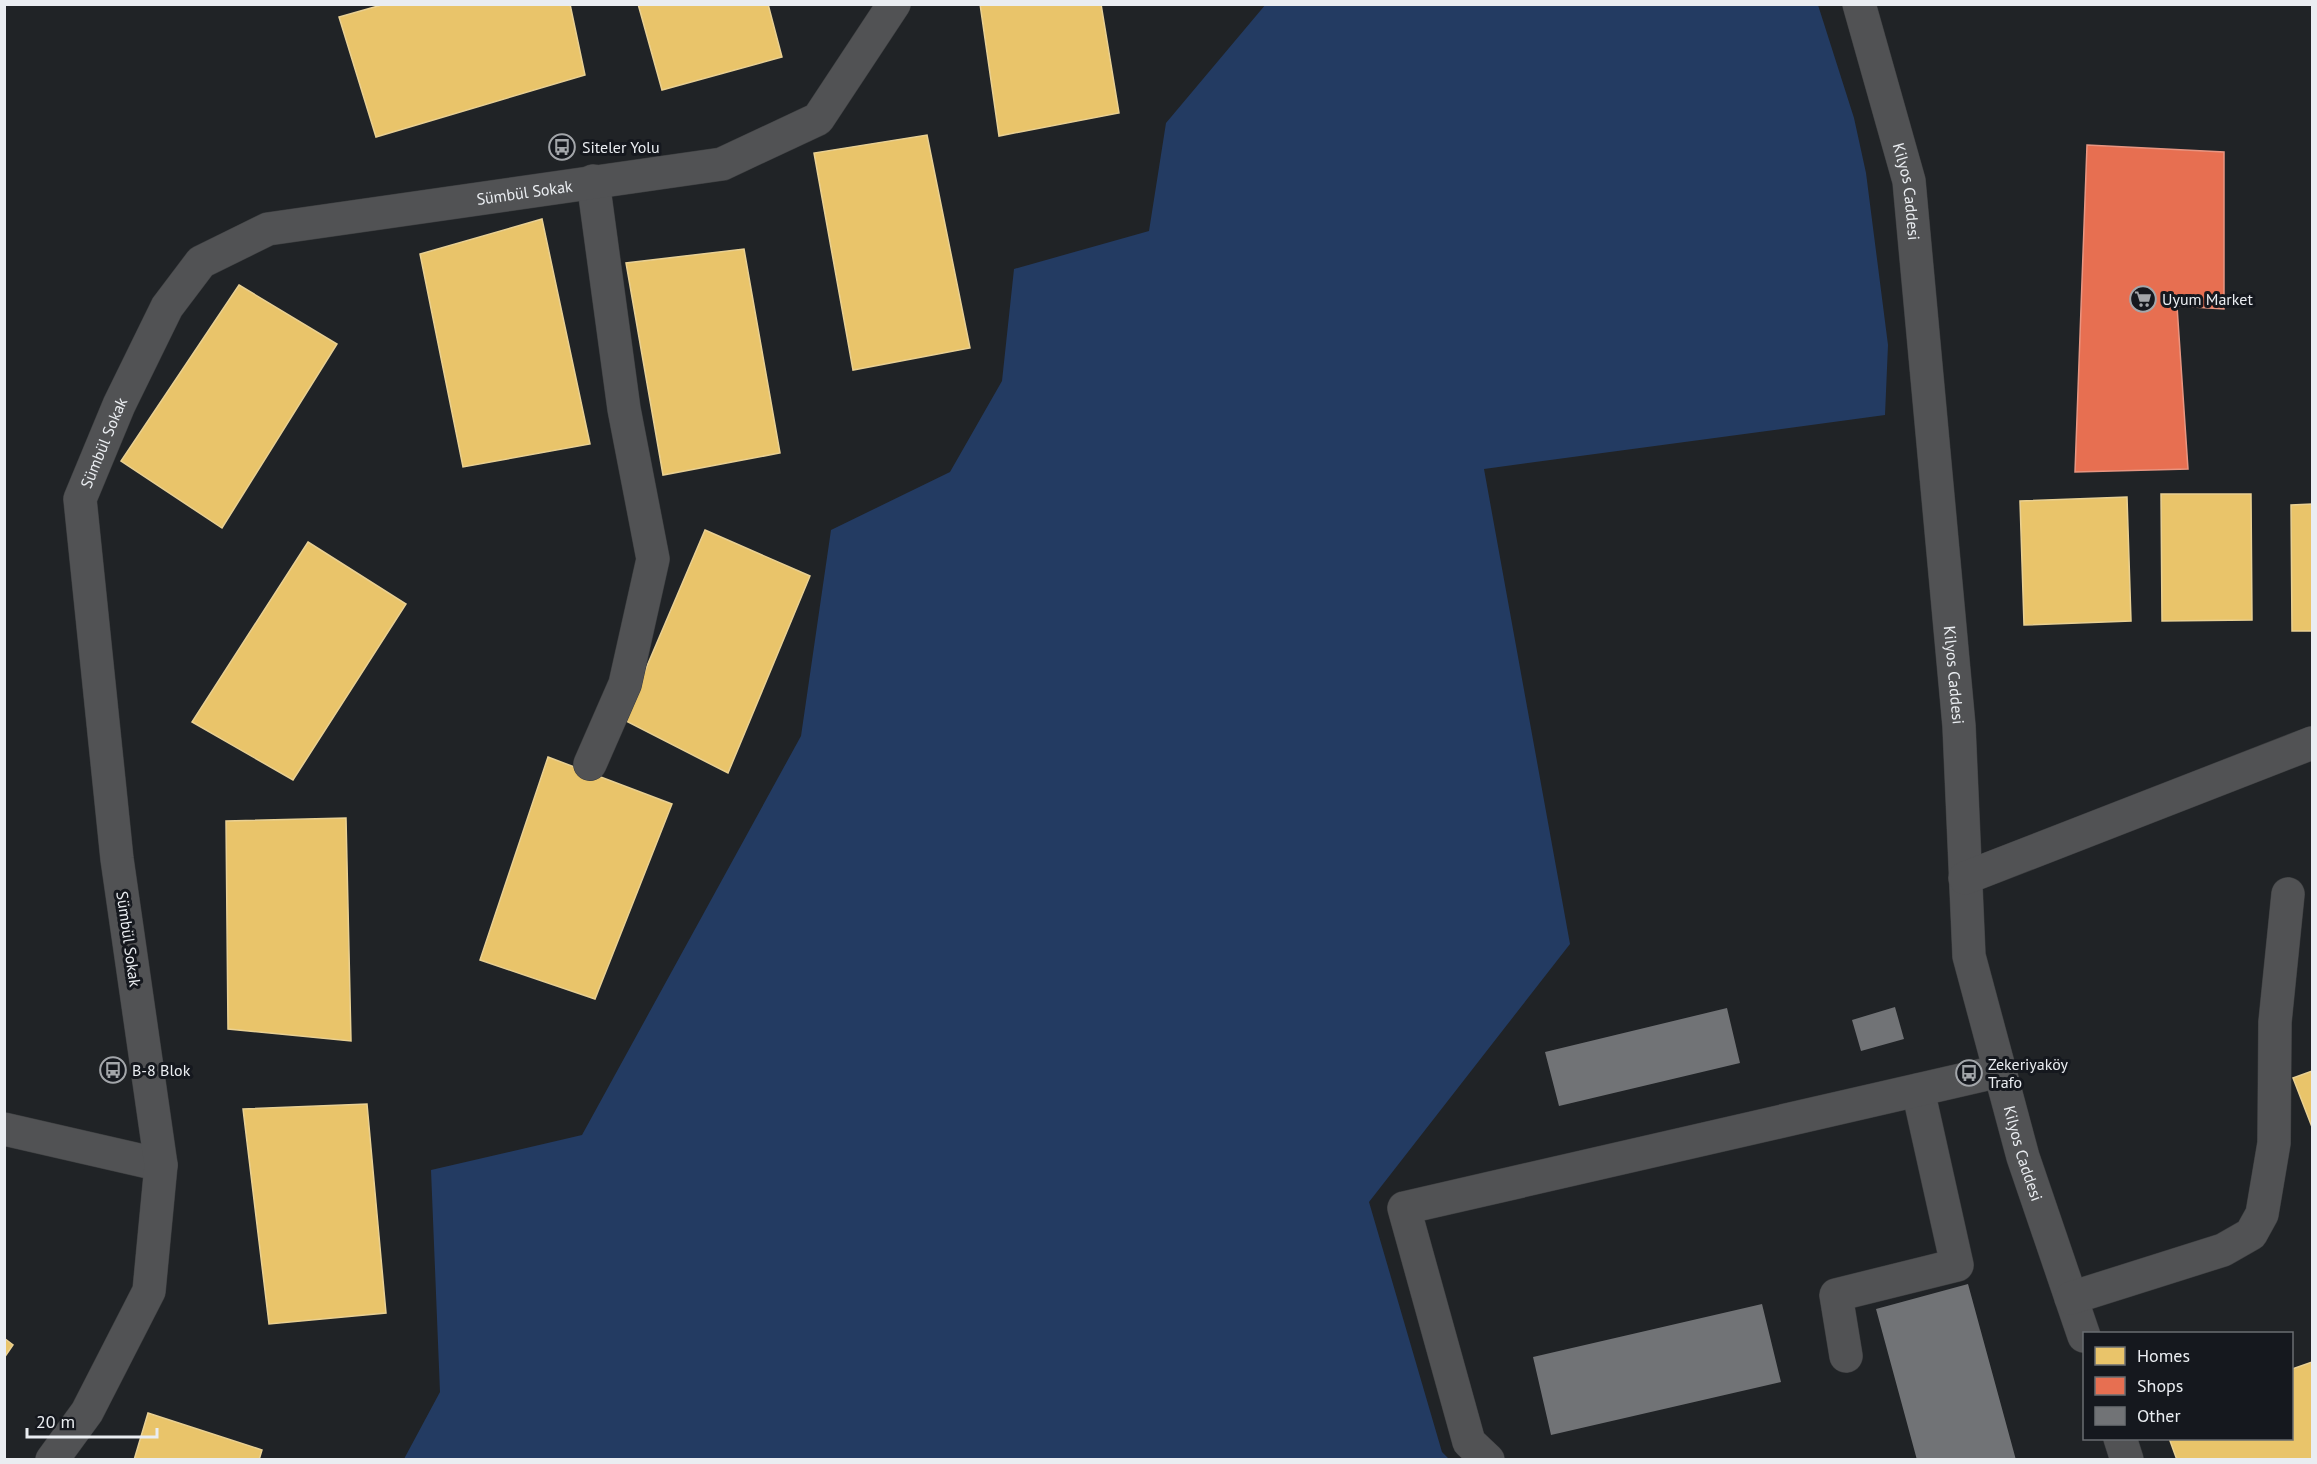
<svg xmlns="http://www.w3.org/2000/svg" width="2317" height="1464" viewBox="0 0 2317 1464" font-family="'PT Sans',sans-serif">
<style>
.green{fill:#233b62}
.homes{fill:#e9c46a;stroke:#e9d092;stroke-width:1.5}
.shops{fill:#e76f51;stroke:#e89581;stroke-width:1.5}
.building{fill:#717376}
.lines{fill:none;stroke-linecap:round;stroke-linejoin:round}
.minor-casing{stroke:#3b3d3f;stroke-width:34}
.minor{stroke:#515254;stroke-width:33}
.labels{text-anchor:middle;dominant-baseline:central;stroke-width:6;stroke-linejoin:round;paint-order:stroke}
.poi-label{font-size:16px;fill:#eaedf1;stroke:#15181e;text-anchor:start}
.street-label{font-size:16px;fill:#eaedf1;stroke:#15181e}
</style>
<rect width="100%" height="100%" fill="#202326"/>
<!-- green -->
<path class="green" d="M1266,4L1818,5L1854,118L1866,173L1888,345L1885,415L1484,469L1570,944L1369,1202L1442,1452L1449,1459H404L440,1392L431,1170L582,1135L801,736L831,530L950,472L1002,381L1014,269L1149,231L1166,123Z"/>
<!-- homes -->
<path class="homes" d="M385,4H570L585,75L376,137L339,17Z
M638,4H768L782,57L662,90Z
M980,4H1101L1119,113L999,136Z
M927,135L970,348L853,370L814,153Z
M542,219L590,444L463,467L420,254Z
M744,249L780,453L663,475L626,263Z
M239,285L337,344L222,528L121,461Z
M2161,494H2251L2252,620L2162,621Z
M2127,497L2131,621L2024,625L2020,501Z
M2312,504V631H2292L2291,505Z
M705,530L810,576L728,773L624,720Z
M308,542L406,604L293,780L192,722Z
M548,757L672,804L595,999L480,960Z
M346,818L351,1041L228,1029L226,821Z
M2312,1071V1127L2293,1078Z
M367,1104L386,1313L269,1324L243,1109Z
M4,1338L13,1345L4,1358Z
M2312,1362V1460H2177L2169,1438H2292V1369Z
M148,1413L262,1450L259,1460H134Z"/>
<!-- shops -->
<path class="shops" d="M2087,145L2224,152V309L2177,306L2188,469L2075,472Z"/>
<!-- building -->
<path class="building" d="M1895,1007L1904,1039L1861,1051L1852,1020Z
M1727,1008L1740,1063L1559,1106L1545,1052Z
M1968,1284L2016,1460H1917L1876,1309Z
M1762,1304L1781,1382L1551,1435L1533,1357Z"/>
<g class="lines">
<!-- minor casing -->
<g class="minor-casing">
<g id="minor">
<path id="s1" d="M1859,4L1909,181L1959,726L1969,956L2023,1157L2084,1336"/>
<path d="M590,764L625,684L653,559L624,409L593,181"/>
<path d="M1965,878L2312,743"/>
<path d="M4,1129L161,1165"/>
<path d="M2071,1298L2223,1250L2251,1234L2262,1214L2274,1143L2275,1022L2288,894"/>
<path d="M1846,1356L1836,1295L1957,1265L1918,1090"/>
<path d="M2120,1438L2127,1460"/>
<path id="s2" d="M52,1460L87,1412L149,1291L161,1165L117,859L80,499L119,405L167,307L201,262L268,229L722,164L818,119L894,4"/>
<path d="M1488,1460L1469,1442L1404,1208L2000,1071"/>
</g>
</g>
<!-- minor -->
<use href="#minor" class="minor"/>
</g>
<!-- icons -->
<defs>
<g id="bus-ring" transform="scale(1.35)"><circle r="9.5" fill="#15181e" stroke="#a3a6aa" stroke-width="1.5"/><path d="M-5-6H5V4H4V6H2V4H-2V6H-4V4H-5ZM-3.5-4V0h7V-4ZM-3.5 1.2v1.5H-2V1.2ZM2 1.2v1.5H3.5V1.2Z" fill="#a3a6aa"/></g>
<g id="supermarket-ring" transform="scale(1.35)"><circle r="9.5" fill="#15181e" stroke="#a3a6aa" stroke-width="1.5"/><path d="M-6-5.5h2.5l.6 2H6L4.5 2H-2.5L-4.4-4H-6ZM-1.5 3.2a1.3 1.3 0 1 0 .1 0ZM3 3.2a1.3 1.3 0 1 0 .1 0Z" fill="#a3a6aa"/></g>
</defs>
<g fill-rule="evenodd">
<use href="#bus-ring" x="562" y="147"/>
<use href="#supermarket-ring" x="2143" y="299"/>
<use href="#bus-ring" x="113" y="1070"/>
<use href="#bus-ring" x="1969" y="1073"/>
</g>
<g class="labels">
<!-- poi labels -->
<g class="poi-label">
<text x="582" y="147">Siteler Yolu</text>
<text x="2162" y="299">Uyum Market</text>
<text x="1988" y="1064">Zekeriyaköy<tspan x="1988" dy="18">Trafo</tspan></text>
<text x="132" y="1070">B-8 Blok</text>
</g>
<!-- street labels -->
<g class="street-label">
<text stroke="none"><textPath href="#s2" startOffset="1594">Sümbül Sokak</textPath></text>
<text stroke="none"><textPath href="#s1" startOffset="194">Kilyos Caddesi</textPath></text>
<text stroke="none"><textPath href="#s2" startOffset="1054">Sümbül Sokak</textPath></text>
<text stroke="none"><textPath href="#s1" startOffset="680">Kilyos Caddesi</textPath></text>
<text transform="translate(129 939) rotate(82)">Sümbül Sokak</text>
<text stroke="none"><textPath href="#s1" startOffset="1166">Kilyos Caddesi</textPath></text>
</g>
</g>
<!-- border -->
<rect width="2317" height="1464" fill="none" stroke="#eaedf1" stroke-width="12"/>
<!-- legend -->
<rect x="2083" y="1332" width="210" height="108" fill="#15181e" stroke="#6a6d72" stroke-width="1.5"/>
<rect x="2095" y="1347" width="30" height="18" fill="#e9c46a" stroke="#6a6d72" stroke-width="1.5"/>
<text x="2137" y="1362" font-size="18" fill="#eaedf1">Homes</text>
<rect x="2095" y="1377" width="30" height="18" fill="#e76f51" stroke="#6a6d72" stroke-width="1.5"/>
<text x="2137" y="1392" font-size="18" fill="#eaedf1">Shops</text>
<rect x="2095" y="1407" width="30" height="18" fill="#717376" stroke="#6a6d72" stroke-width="1.5"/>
<text x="2137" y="1422" font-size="18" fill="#eaedf1">Other</text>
<!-- scale -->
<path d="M27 1428v9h130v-9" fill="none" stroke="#eaedf1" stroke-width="3"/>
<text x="36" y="1428" font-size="18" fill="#eaedf1" stroke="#15181e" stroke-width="4.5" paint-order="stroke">20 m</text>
</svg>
